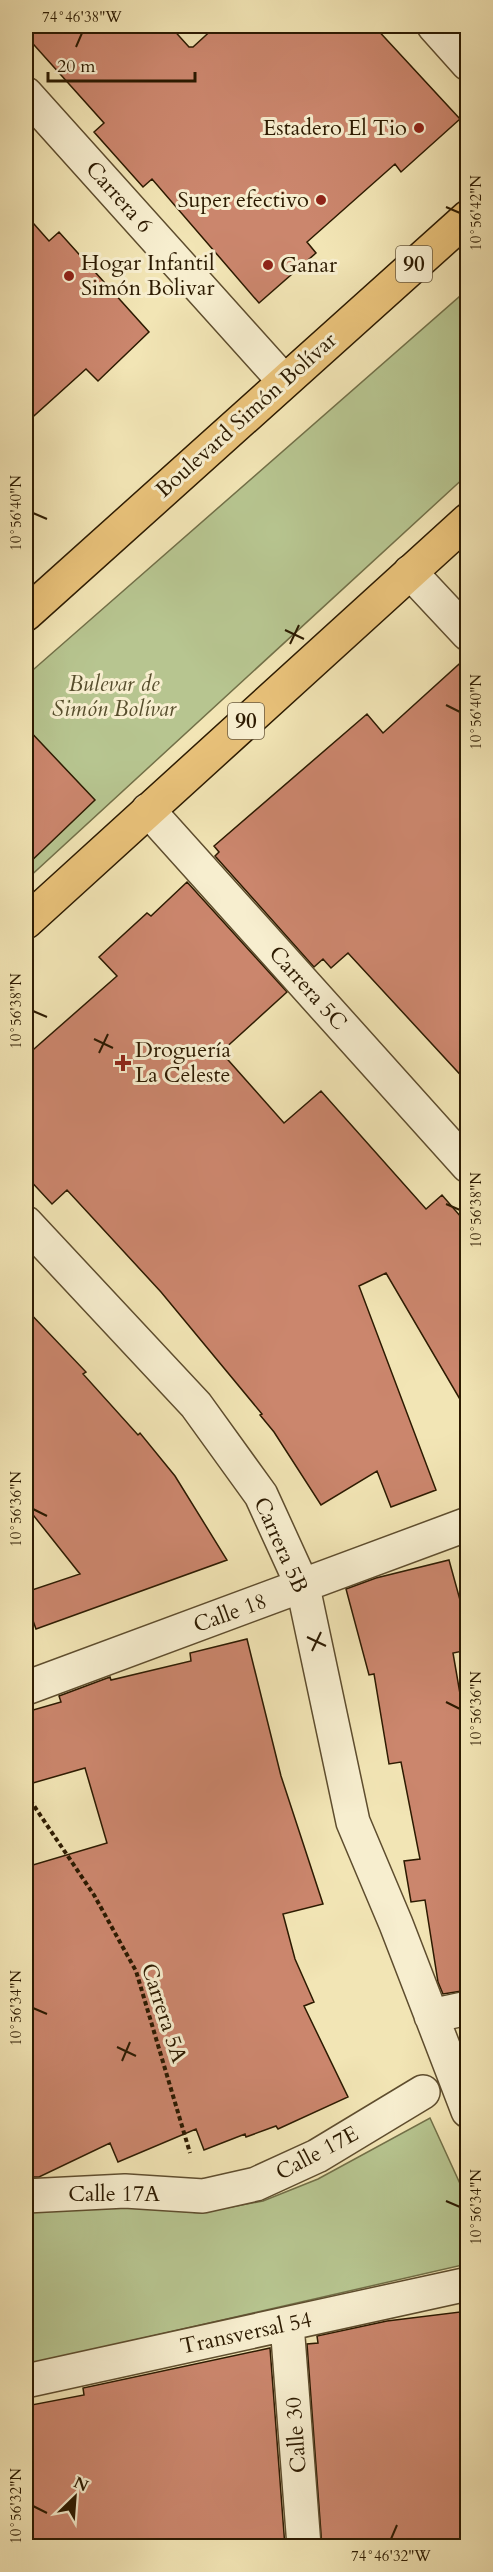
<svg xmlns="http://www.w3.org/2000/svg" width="493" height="2572" viewBox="0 0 493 2572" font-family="Cardo,serif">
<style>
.green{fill:#b7c590;stroke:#727048;stroke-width:1.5}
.building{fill:#cb866d;stroke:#2c1a01;stroke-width:1.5}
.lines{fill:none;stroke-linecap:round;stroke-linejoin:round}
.minor-casing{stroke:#5e4d2e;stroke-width:36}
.highway-casing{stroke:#2c1a01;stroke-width:36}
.path{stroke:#2c1a01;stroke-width:4;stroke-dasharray:4.5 3;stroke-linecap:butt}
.minor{stroke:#f7eecf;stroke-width:33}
.highway{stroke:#e9c27a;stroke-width:33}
.ticks{fill:none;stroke:#2c1a01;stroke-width:2}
.poi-dot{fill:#8f2418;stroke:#f7eecf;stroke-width:2}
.labels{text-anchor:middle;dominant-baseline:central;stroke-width:6;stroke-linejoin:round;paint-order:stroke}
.shield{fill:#f7eecf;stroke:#695a3f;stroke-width:1.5}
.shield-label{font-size:21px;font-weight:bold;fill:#2c1a01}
.poi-label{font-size:22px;fill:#2c1a01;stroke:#f7eecf;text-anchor:start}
.street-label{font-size:22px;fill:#2c1a01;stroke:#f7eecf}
.park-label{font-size:22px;font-style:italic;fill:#564d2c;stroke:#f7eecf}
.neatline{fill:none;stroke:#2c1a01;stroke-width:2}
.ticks-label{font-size:15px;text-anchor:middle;fill:#2c1a01}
</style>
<rect width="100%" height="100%" fill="#f2e5b5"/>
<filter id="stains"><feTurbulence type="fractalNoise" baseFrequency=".00333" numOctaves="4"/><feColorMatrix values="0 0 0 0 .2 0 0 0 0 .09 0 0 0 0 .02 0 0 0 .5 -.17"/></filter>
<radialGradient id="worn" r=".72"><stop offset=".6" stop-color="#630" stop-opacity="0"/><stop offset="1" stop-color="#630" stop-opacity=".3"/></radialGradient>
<!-- green -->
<path class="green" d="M467,290V475L26,880V676Z
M430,2118L467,2199V2264L26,2365V2210L117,2205L200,2213L263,2201L318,2179Z"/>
<!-- building -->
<path class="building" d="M26,26H170L189,47H193L216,26H374L460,119L401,172L395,164L307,242L316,253L259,303L152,179L143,187L94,132L104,123L26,36Z
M26,215L49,241L59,232L149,332L98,381L86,369L26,423Z
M468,656V1083L348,953L331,968L323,959L314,967L215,856L219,852L214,846L367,714L383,733Z
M26,727L95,800L26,866Z
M187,882L287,992L221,1052L284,1123L321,1091L426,1209L442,1195L468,1225V1413L386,1273L359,1286L436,1490L391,1507L377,1471L321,1505L274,1432L260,1415L262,1414L161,1292L67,1190L52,1204L26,1176V1056L117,976L99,957L147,913L151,916Z
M26,1309L86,1372L83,1374L138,1435L140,1433L175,1476L227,1560L36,1629L26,1601V1592L80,1574L26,1506Z
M449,1560L468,1629V1650L453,1653L468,1740V1990L443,1994L438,1982L425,1900L411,1902L404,1861L420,1859L401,1762L389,1764L374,1674L369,1675L346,1589L376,1578Z
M247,1639L281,1776L323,1904L283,1914L295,1959L314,2002L304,2006L348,2097L278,2129L276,2126L246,2137L245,2134L204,2150L196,2129L118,2162L110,2143L39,2177H26V1867L107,1843L85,1768L26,1785V1712L61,1702L59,1696L110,1677L111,1680L191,1661L190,1653Z
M468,2311V2547H322L307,2344L318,2343L317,2336L387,2321Z
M270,2348L285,2547H26V2406L84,2395L83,2388Z"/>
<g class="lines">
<!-- minor casing -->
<g class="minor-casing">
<path id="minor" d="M434,26L468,64
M26,94L284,381
M410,572L468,634
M148,810L468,1166
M26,1223L196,1405L261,1495L303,1587L353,1822L396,1924L468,2111
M26,1688L468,1524
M431,2016L468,2008
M26,2196L125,2191L203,2196L256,2184L317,2156L423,2092
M287,2324L304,2546
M26,2381L468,2284"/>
</g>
<!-- highway casing -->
<g class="highway-casing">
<path id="highway" d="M26,614L468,217
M26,922L468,520"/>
</g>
<!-- path -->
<path class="path" d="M26,1794L94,1895L136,1971L190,2153"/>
<!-- minor -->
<use href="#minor" class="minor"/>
<!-- highway -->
<use href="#highway" class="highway"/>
</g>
<!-- ticks -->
<path class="ticks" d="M76,47L82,33M446,207L460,213M33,513L47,519M285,630L304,639M290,644L299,625M446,705L460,712M33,1011L47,1017M94,1039L113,1048M99,1053L108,1034M446,1204L460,1210M33,1509L47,1516M307,1637L326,1646M312,1651L321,1632M446,1702L460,1709M33,2008L47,2014M117,2047L136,2056M122,2061L130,2042M446,2201L460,2207M33,2506L47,2513M391,2539L397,2525"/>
<!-- markers -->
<g class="poi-dot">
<circle cx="419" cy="128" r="6"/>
<circle cx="321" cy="200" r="6"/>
<circle cx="268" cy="265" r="6"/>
<circle cx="69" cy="276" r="6"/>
<path d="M120 1054h6v6h6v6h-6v6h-6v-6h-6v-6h6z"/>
</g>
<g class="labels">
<!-- shield labels -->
<g class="shield">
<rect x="396" y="246" width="36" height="36" rx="4.5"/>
<rect x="228" y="703" width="36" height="36" rx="4.5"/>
</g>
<g class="shield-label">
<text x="414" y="264">90</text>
<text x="246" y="721">90</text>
</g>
<!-- poi labels -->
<g class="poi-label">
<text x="407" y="128" text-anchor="end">Estadero El Tio</text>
<text x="309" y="200" text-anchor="end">Super efectivo</text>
<text x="81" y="263">Hogar Infantil<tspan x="81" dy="25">Simón Bolivar</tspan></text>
<text x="280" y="265">Ganar</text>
<text x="135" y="1050">Droguería<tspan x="135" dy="25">La Celeste</tspan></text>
</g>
<!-- street labels -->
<g class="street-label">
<text transform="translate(119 197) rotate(48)">Carrera 6</text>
<text transform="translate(246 415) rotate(-42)">Boulevard Simón Bolívar</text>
<text transform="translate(308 988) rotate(48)">Carrera 5C</text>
<text transform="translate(281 1545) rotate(66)">Carrera 5B</text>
<text transform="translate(230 1613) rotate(-20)">Calle 18</text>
<text transform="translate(164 2013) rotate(72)">Carrera 5A</text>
<text transform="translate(317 2153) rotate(-28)">Calle 17E</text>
<text x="114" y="2194">Calle 17A</text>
<text transform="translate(246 2333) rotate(-12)">Transversal 54</text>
<text transform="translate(296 2435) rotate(-94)">Calle 30</text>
</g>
<!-- park labels -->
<g class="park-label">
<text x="114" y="684">Bulevar de<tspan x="114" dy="25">Simón Bolívar</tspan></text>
</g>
</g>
<!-- margin -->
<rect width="493" height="2572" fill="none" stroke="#f2e5b5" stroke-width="66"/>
<!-- north arrow -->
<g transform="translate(75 2497) rotate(25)" stroke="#f7eecf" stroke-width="4.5" paint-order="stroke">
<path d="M0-4.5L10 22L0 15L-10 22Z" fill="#2c1a01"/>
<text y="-9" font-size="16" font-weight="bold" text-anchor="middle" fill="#2c1a01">N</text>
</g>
<!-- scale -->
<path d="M48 72v9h147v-9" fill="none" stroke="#2c1a01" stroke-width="3"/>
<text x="57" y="72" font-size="18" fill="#2c1a01" stroke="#f7eecf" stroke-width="4.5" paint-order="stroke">20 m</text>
<rect x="33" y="33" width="427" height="2506" class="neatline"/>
<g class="ticks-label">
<text x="82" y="22">74°46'38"W</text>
<text transform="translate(476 213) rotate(-90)" y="5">10°56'42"N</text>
<text transform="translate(16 513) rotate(-90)" y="5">10°56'40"N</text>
<text transform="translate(476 712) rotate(-90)" y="5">10°56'40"N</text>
<text transform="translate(16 1011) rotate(-90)" y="5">10°56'38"N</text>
<text transform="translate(476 1210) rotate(-90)" y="5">10°56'38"N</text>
<text transform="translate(16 1509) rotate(-90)" y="5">10°56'36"N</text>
<text transform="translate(476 1709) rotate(-90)" y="5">10°56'36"N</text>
<text transform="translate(16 2008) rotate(-90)" y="5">10°56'34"N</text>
<text transform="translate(476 2207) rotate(-90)" y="5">10°56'34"N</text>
<text transform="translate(16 2506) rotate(-90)" y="5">10°56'32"N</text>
<text x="391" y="2561">74°46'32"W</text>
</g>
<rect width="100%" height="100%" filter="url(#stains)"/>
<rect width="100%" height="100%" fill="url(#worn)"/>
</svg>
